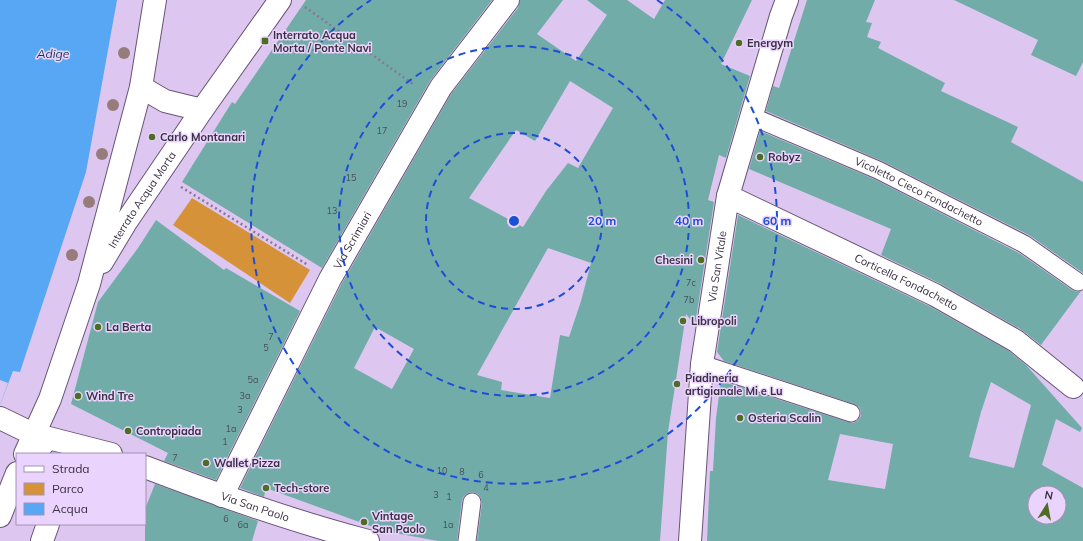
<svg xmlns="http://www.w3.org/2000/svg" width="1083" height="541" viewBox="0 0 1083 541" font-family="Mulish,sans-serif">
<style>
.green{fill:#d69238}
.water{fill:#57a7f4}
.pier{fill:#ddc7f0}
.building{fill:#72aca8;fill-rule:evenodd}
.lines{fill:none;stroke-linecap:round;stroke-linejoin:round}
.lane-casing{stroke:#685478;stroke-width:19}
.street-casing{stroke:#685478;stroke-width:24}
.secondary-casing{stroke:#685478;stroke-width:24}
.path{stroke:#877894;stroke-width:2.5;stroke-dasharray:2 3;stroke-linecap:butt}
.lane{stroke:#fff;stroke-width:17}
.street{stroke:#fff;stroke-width:22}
.secondary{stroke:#fff;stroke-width:22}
.tree{fill:#967c7a}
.ring{fill:none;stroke:#1d4ed8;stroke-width:2;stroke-dasharray:7 5}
.poi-dot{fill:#4d6d23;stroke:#ead4fd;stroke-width:1.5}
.labels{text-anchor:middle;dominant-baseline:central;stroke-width:3;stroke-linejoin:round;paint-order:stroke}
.number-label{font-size:9px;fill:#474f5a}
.poi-label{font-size:11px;font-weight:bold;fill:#393040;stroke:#ead4fd;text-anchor:start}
.street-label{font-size:11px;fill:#393040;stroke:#ead4fd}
.water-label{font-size:12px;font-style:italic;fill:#143453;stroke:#ead4fd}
.centre{fill:#1d4ed8;stroke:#ead4fd;stroke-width:2}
.ring-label{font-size:12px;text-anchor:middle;font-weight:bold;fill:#1d4ed8;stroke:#ead4fd;stroke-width:3;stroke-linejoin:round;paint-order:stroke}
</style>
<rect width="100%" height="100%" fill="#ddc7f0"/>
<!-- green -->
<path class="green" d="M192,198L310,270L290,303L173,225Z"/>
<!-- water -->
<path class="water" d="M0,0H117L86,172L20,372L13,371L0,405Z"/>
<!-- pier -->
<path class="pier" d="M0,380L8,383L0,405Z"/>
<!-- building -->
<path class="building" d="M306,0H492L430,81L322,268L182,182L232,102L235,104Z
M520,0H563L537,34L576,61L607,15L587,0H627L654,19L665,0H752L721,64L750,76L726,158L719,155L708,200L714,202L695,325L686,314L668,432L660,541H477L482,503L481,498L478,494L473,492L468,493L464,496L462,500L457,541H438L384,531L266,488L264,497L240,488L341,285L451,94L518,8ZM570,81L613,108L578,168L568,163L546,191L523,227L469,198L516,130L535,141ZM548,248L591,263L581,301L569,337L560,335L550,398L501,390L502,382L477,375ZM375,327L414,349L392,389L354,368Z
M807,0H875L866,22L872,23L867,37L881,42L878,48L945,83L941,91L1018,127L1011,142L1083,182V273L1029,235L882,161L766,111L773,86L779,88Z
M954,0H1083V62L1076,76L1031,55L1038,40Z
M760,131L874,179L1019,253L1072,290L1077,292L1081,291L1041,345L1022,330L941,284L881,255L891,229L749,169Z
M738,215L929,306L1009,351L1026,365L1082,428L1080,432L1056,419L1042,465L1083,488V541H707L710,471H713L716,418L721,381L848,422L853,423L857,421L861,416V411L859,407L854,404L724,361L717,352ZM991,382L1031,405L1014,468L969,457L981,412ZM840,434L893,444L885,489L828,480ZM1035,493H1059V517H1035Z
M156,220L224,270L226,268L300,311L216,480L164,461L168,453L71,404L98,302L138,248Z
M155,484L258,521L252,541H145V509Z"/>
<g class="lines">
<!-- lane casing -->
<g class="lane-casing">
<g id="lane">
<path id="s1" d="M751,116L878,170L1024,244L1078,282"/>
<path d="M702,364L851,413"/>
<path d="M467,541L472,502"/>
</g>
</g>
<!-- street casing -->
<g class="street-casing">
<g id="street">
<path id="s2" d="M728,196L935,295L1016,341L1073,387"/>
<path id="s3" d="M222,496L330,279L441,87L508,0"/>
<path id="s4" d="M690,541L702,364L728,196L781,16L787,0"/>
</g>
</g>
<!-- secondary casing -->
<g class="secondary-casing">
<g id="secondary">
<path d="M141,87L165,101L202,110"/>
<path id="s5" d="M102,262L126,222L202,110L280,0"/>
<path d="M0,418L33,434L43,444"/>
<path d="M33,434L111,454"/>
<path d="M25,454L50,399L89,284L141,87L155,0"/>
<path id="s6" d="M145,467C218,495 292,521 368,541"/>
<path d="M0,516L17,473"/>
<path d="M42,541L48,524"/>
</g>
</g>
<!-- path -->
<path class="path" d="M305,7L413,84
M181,187L308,265"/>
<!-- lane -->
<use href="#lane" class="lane"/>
<!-- street -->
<use href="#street" class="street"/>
<!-- secondary -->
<use href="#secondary" class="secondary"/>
</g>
<!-- trees -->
<g class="tree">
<circle cx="124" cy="53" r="6"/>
<circle cx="113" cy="105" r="6"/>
<circle cx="102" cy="154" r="6"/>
<circle cx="89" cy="202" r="6"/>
<circle cx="72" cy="255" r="6"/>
</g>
<!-- distance rings -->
<g class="ring">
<circle cx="514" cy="221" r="88"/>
<circle cx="514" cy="221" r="175"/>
<path d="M657 0A263 263 0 1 1 371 0"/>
</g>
<!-- markers -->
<g class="poi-dot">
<rect x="261" y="37" width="8" height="8" rx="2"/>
<circle cx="739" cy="43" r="4"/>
<circle cx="152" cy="137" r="4"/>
<circle cx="760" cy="157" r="4"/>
<circle cx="701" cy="260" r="4"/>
<circle cx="683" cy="321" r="4"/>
<circle cx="98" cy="327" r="4"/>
<circle cx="677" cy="384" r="4"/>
<circle cx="78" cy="396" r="4"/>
<circle cx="740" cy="418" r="4"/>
<circle cx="128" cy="431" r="4"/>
<circle cx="206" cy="463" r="4"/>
<circle cx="266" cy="488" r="4"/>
<circle cx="364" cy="522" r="4"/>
</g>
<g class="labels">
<!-- number labels -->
<g class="number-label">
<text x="402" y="103">19</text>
<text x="382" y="130">17</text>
<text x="351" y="177">15</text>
<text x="332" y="210">13</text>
<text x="691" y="282">7c</text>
<text x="689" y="299">7b</text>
<text x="271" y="336">7</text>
<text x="266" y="347">5</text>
<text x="253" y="379">5a</text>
<text x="245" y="395">3a</text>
<text x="240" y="409">3</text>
<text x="231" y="428">1a</text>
<text x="225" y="441">1</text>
<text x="175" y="457">7</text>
<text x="442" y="470">10</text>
<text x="462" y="471">8</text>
<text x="481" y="474">6</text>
<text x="486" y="487">4</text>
<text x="436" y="494">3</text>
<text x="449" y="496">1</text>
<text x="226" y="518">6</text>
<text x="243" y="524">6a</text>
<text x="448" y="524">1a</text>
</g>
<!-- poi labels -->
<g class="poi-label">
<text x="273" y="35">Interrato Acqua<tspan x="273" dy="13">Morta / Ponte Navi</tspan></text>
<text x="747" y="43">Energym</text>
<text x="160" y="137">Carlo Montanari</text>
<text x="768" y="157">Robyz</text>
<text x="693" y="260" text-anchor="end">Chesini</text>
<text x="691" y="321">Libropoli</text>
<text x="106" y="327">La Berta</text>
<text x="685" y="378">Piadineria<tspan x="685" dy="13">artigianale Mi e Lu</tspan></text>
<text x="86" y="396">Wind Tre</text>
<text x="748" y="418">Osteria Scalin</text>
<text x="136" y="431">Contropiada</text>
<text x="214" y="463">Wallet Pizza</text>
<text x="274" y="488">Tech-store</text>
<text x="372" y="516">Vintage<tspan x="372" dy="13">San Paolo</tspan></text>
</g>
<!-- street labels -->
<g class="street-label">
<text stroke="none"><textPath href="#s1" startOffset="184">Vicoletto Cieco Fondachetto</textPath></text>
<text stroke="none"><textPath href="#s5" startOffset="74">Interrato Acqua Morta</textPath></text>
<text stroke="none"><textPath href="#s3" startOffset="287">Via Scrimiari</textPath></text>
<text stroke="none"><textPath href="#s4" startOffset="276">Via San Vitale</textPath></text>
<text stroke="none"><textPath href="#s2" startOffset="198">Corticella Fondachetto</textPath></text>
<text stroke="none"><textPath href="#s6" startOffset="117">Via San Paolo</textPath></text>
</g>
<!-- water labels -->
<g class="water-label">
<text x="53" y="53">Adige</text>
</g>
</g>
<circle cx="514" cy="221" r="6" class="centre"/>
<g class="ring-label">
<text x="602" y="225">20 m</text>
<text x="689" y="225">40 m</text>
<text x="777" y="225">60 m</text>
</g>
<!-- legend -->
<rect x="16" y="453" width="130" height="72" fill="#ead4fd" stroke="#a392b1"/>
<rect x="24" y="466" width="20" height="6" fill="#ffffff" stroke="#a392b1"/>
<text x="52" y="473" font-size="12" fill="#393040">Strada</text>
<rect x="24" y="483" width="20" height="12" fill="#d69238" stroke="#a392b1"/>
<text x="52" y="493" font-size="12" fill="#393040">Parco</text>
<rect x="24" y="503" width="20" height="12" fill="#57a7f4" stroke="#a392b1"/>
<text x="52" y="513" font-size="12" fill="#393040">Acqua</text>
<!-- north arrow -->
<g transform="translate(1047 505) rotate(11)"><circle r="19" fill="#ead4fd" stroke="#a392b1"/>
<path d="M0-3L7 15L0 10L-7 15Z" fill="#4d6d23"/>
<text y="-6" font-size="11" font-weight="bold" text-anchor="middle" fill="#393040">N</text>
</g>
</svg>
